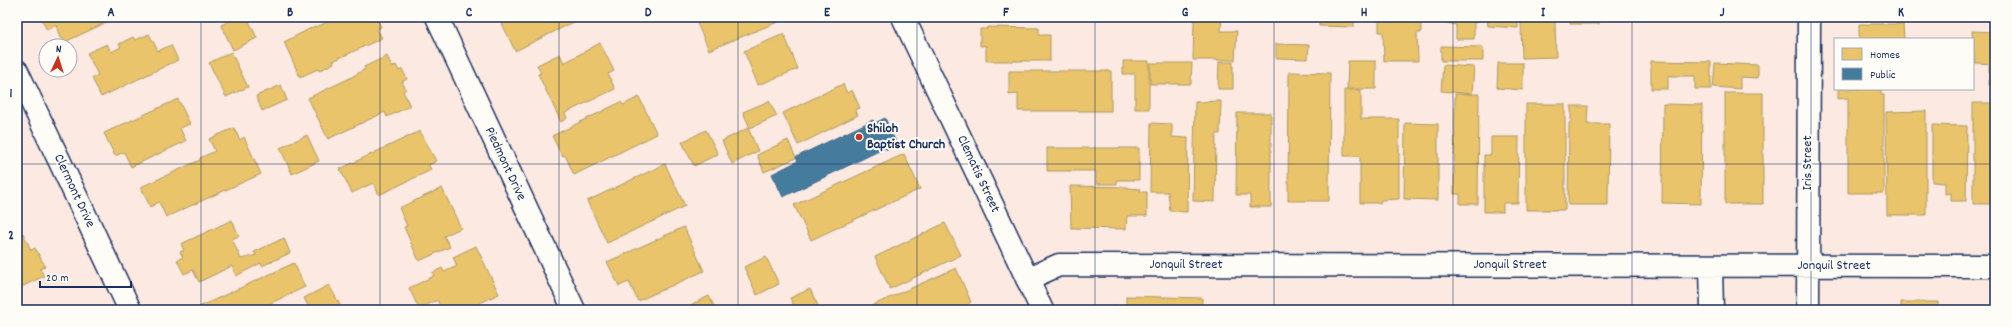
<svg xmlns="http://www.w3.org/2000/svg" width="2012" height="327" viewBox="0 0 2012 327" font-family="Dekko,sans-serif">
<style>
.homes{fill:#e9c46a;stroke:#ab9766}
.public{fill:#457b9d;stroke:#38648a}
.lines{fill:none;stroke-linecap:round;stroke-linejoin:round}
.minor-casing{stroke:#1b2f5e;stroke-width:25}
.minor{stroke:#fdfcf7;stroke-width:22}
.grid{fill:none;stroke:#1b2f5e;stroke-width:1;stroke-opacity:0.55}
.poi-dot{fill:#c8321e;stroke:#fdfcf7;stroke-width:1.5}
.labels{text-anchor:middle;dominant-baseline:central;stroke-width:4;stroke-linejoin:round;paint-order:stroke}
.poi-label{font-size:14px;font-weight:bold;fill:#1b2f5e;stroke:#fdfcf7;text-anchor:start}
.street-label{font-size:14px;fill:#1b2f5e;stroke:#fdfcf7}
.neatline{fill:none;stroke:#1b2f5e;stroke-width:1.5}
.grid-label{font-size:13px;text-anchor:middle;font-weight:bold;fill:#1b2f5e}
</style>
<rect width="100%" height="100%" fill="#fceae2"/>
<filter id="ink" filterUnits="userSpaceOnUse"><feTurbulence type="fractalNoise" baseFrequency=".025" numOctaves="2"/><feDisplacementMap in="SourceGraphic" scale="8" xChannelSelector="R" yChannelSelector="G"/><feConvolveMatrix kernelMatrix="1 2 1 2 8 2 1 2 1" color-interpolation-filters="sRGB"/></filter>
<g filter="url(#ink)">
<!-- homes -->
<path class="homes" d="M40,17H118L67,41L60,38L56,25L47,30Z
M237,17H247L257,38L233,50L221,25Z
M339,17H376L381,27L377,29L382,38L333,61L334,63L319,71L318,69L300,77L284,42L315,26L316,27Z
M499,17H584L515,51Z
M705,17H790L709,50L696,21Z
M1287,17H1312V19L1287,20Z
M1319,17H1354V27L1319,26Z
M1379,17H1421V33H1417L1418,61H1384L1383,32H1379Z
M1443,17H1478V23L1474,22V39H1456V25L1443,22Z
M1518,17V28L1488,26L1487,18H1485Z
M1570,17H1599V24H1570Z
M1866,17H1896V19H1866Z
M1194,18L1222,19L1221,31H1237L1235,60H1193Z
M1555,21L1556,57L1522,58L1521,22Z
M1859,24H1903L1904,39H1859Z
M987,27L1039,28V35H1050V61H986V46H980V29H987Z
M1972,31L1995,32V64L1975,63Z
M149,34L158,51L171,45L178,60L101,97L92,78L98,75L87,53L107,44L111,52L121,47L119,44L133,37L135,40Z
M784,34L798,69L758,85L744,51Z
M600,43L614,71L608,74L615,89L565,113L567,118L561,122L538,74L541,73L537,65L560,54L564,63Z
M1276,44L1309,45L1308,59L1276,58Z
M1441,46L1483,47V61H1441Z
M231,52L248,87L226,97L209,63Z
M387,56L392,67L396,65L399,71L402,69L407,79L402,82L406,89L403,91L410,106L387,117L385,112L328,139L308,98L350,78L365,69L364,67Z
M1123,61H1149V109H1135V74H1123Z
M1348,61H1376V89H1347Z
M1651,61L1711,62V89H1695V76H1668V89H1651Z
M1219,62H1233V89H1218Z
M1150,63H1192L1191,84H1150Z
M1498,63H1523V90L1497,88Z
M1715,63L1758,65V78L1740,77V89L1713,87Z
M1443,65L1474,67L1472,94L1441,91Z
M1989,66H1995V85H1989Z
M1009,71H1111V111H1018V94L1009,95Z
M1289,72L1330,73L1329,201H1288Z
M843,84L847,93L852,90L860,108L855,110L858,115L798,145L783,113Z
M281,85L287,100L262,111L256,96Z
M1838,89H1881V95H1884V193H1848V98L1838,99Z
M1344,90H1361V119H1399V199L1381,200L1380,203H1360V156H1344Z
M1725,93H1763V204H1725Z
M1455,94H1479L1478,204H1460V194H1454Z
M639,97L657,134L574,175L565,155L562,156L552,136L621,102L623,105Z
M178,99L190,124L180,128L186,141L131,167L124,152L115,156L104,133Z
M769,101L777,116L750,128L743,112Z
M1221,101L1220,134H1216L1215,202L1193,201L1195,102Z
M1973,103H1995V204H1973Z
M1526,104H1565V210H1526Z
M1663,104L1702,105L1701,204L1662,203Z
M1571,106H1588L1587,124H1609L1608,205H1568L1569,123H1571Z
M1926,111V215H1887L1886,112Z
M1237,113H1271V207H1250V195H1236Z
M1151,123L1172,124V137L1188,138L1187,212L1170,211L1168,192H1150Z
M1405,123L1438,124V200L1404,199Z
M1932,125L1967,126L1966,201H1951V193L1945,194V183L1932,182Z
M234,128L240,140L244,137L261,174L166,217L159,202L150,207L141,187L200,160V158L215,151L209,139Z
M748,128L758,151L732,164L722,141Z
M706,130L718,154L694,166L682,142Z
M420,131L436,161L429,165L431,170L379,195L373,183L352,193L340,169Z
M307,135L319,161L292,174L280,148Z
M1491,137H1519L1518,203H1503V212H1484V155H1491Z
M788,140L796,158L764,172L757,155Z
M1047,148H1139V180H1117V184H1096V171H1047Z
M904,154L920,189L811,240L794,205Z
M665,164L685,206L607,243L587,201Z
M1070,186L1128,187V188L1141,189L1140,192H1147V216H1127L1126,229L1071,228Z
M442,188L461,228L444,236L450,247L419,261L404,227L407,226L399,208Z
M232,220L239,236L232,239L241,259L256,255L254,252L284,238L290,253L262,266L261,263L236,276L232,266L199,282L193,270L184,274L177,260L183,257L180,252L184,250L181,244Z
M945,223L961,255L890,289L875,257Z
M684,227L704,271L638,301L629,282L619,286L607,262Z
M23,233L31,250L35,248L45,266L40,269L44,276L17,289V235Z
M476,246L499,294L465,310H442L437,300L419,309L409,288L434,276L432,273L442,268L444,272L457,266L453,257Z
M766,257L779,284L757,295L744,267Z
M294,263L305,287L269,304L272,310H201L199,307Z
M956,268L971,302L959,310H862Z
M329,285L340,305L329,310H310L304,298Z
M810,289L820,310H796L790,298Z
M709,296L716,310H680Z
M1126,296L1202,298V308L1229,310H1112V306L1126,307Z
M1901,302H1938V310H1901Z
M42,304L45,310H30Z"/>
<!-- public -->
<path class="public" d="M885,118L897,145L887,150L885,148L783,197L772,174L798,161L796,157L873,120L875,123Z"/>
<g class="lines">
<!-- minor casing -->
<g class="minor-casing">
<path id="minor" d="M437,17L574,310
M903,17L1042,310
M17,71L130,310
M1711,266L1712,310
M1027,279L1059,265L1995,266
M1808,310L1809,17"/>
</g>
<!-- minor -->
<use href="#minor" class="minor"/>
</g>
</g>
<!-- grid -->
<path class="grid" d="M201,17V310M380,17V310M559,17V310M738,17V310M917,17V310M1095,17V310M1274,17V310M1453,17V310M1632,17V310M1811,17V310M17,164H1995"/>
<!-- markers -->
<circle class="poi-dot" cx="859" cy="137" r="4"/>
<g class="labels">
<!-- poi labels -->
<g class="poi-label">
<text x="867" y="129">Shiloh<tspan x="867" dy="16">Baptist Church</tspan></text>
</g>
<!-- street labels -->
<g class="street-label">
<text transform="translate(1808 163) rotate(-90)">Iris Street</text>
<text transform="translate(505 164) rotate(65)">Piedmont Drive</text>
<text transform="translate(978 174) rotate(65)">Clematis Street</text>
<text transform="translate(74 191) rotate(65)">Clermont Drive</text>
<text x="1186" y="265">Jonquil Street</text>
<text x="1510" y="265">Jonquil Street</text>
<text x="1834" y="266">Jonquil Street</text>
</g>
</g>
<!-- margin -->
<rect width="2012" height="327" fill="none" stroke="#fdfcf7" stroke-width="44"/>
<!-- legend -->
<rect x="1834" y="38" width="140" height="52" fill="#fdfcf7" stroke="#a3aaba"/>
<rect x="1842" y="48" width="20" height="12" fill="#e9c46a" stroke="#a3aaba"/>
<text x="1870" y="58" font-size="12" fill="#1b2f5e">Homes</text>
<rect x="1842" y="68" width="20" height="12" fill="#457b9d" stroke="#a3aaba"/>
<text x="1870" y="78" font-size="12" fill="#1b2f5e">Public</text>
<!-- north arrow -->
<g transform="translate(58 58) rotate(4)"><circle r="19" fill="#fdfcf7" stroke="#a3aaba"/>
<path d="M0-3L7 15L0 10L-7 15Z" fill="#c8321e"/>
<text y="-6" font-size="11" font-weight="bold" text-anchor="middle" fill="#1b2f5e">N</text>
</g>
<!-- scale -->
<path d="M40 281v6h91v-6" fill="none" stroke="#1b2f5e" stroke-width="2"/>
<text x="46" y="281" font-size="12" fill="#1b2f5e" stroke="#fdfcf7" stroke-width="3" paint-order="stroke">20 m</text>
<rect x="22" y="22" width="1968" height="283" class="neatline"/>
<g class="grid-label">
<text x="111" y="16">A</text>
<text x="290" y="16">B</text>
<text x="469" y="16">C</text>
<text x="648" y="16">D</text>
<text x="827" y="16">E</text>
<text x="1006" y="16">F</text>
<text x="1185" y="16">G</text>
<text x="1364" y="16">H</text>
<text x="1543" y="16">I</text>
<text x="1722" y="16">J</text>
<text x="1901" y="16">K</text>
<text x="11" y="97">1</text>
<text x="11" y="239">2</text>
</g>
</svg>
